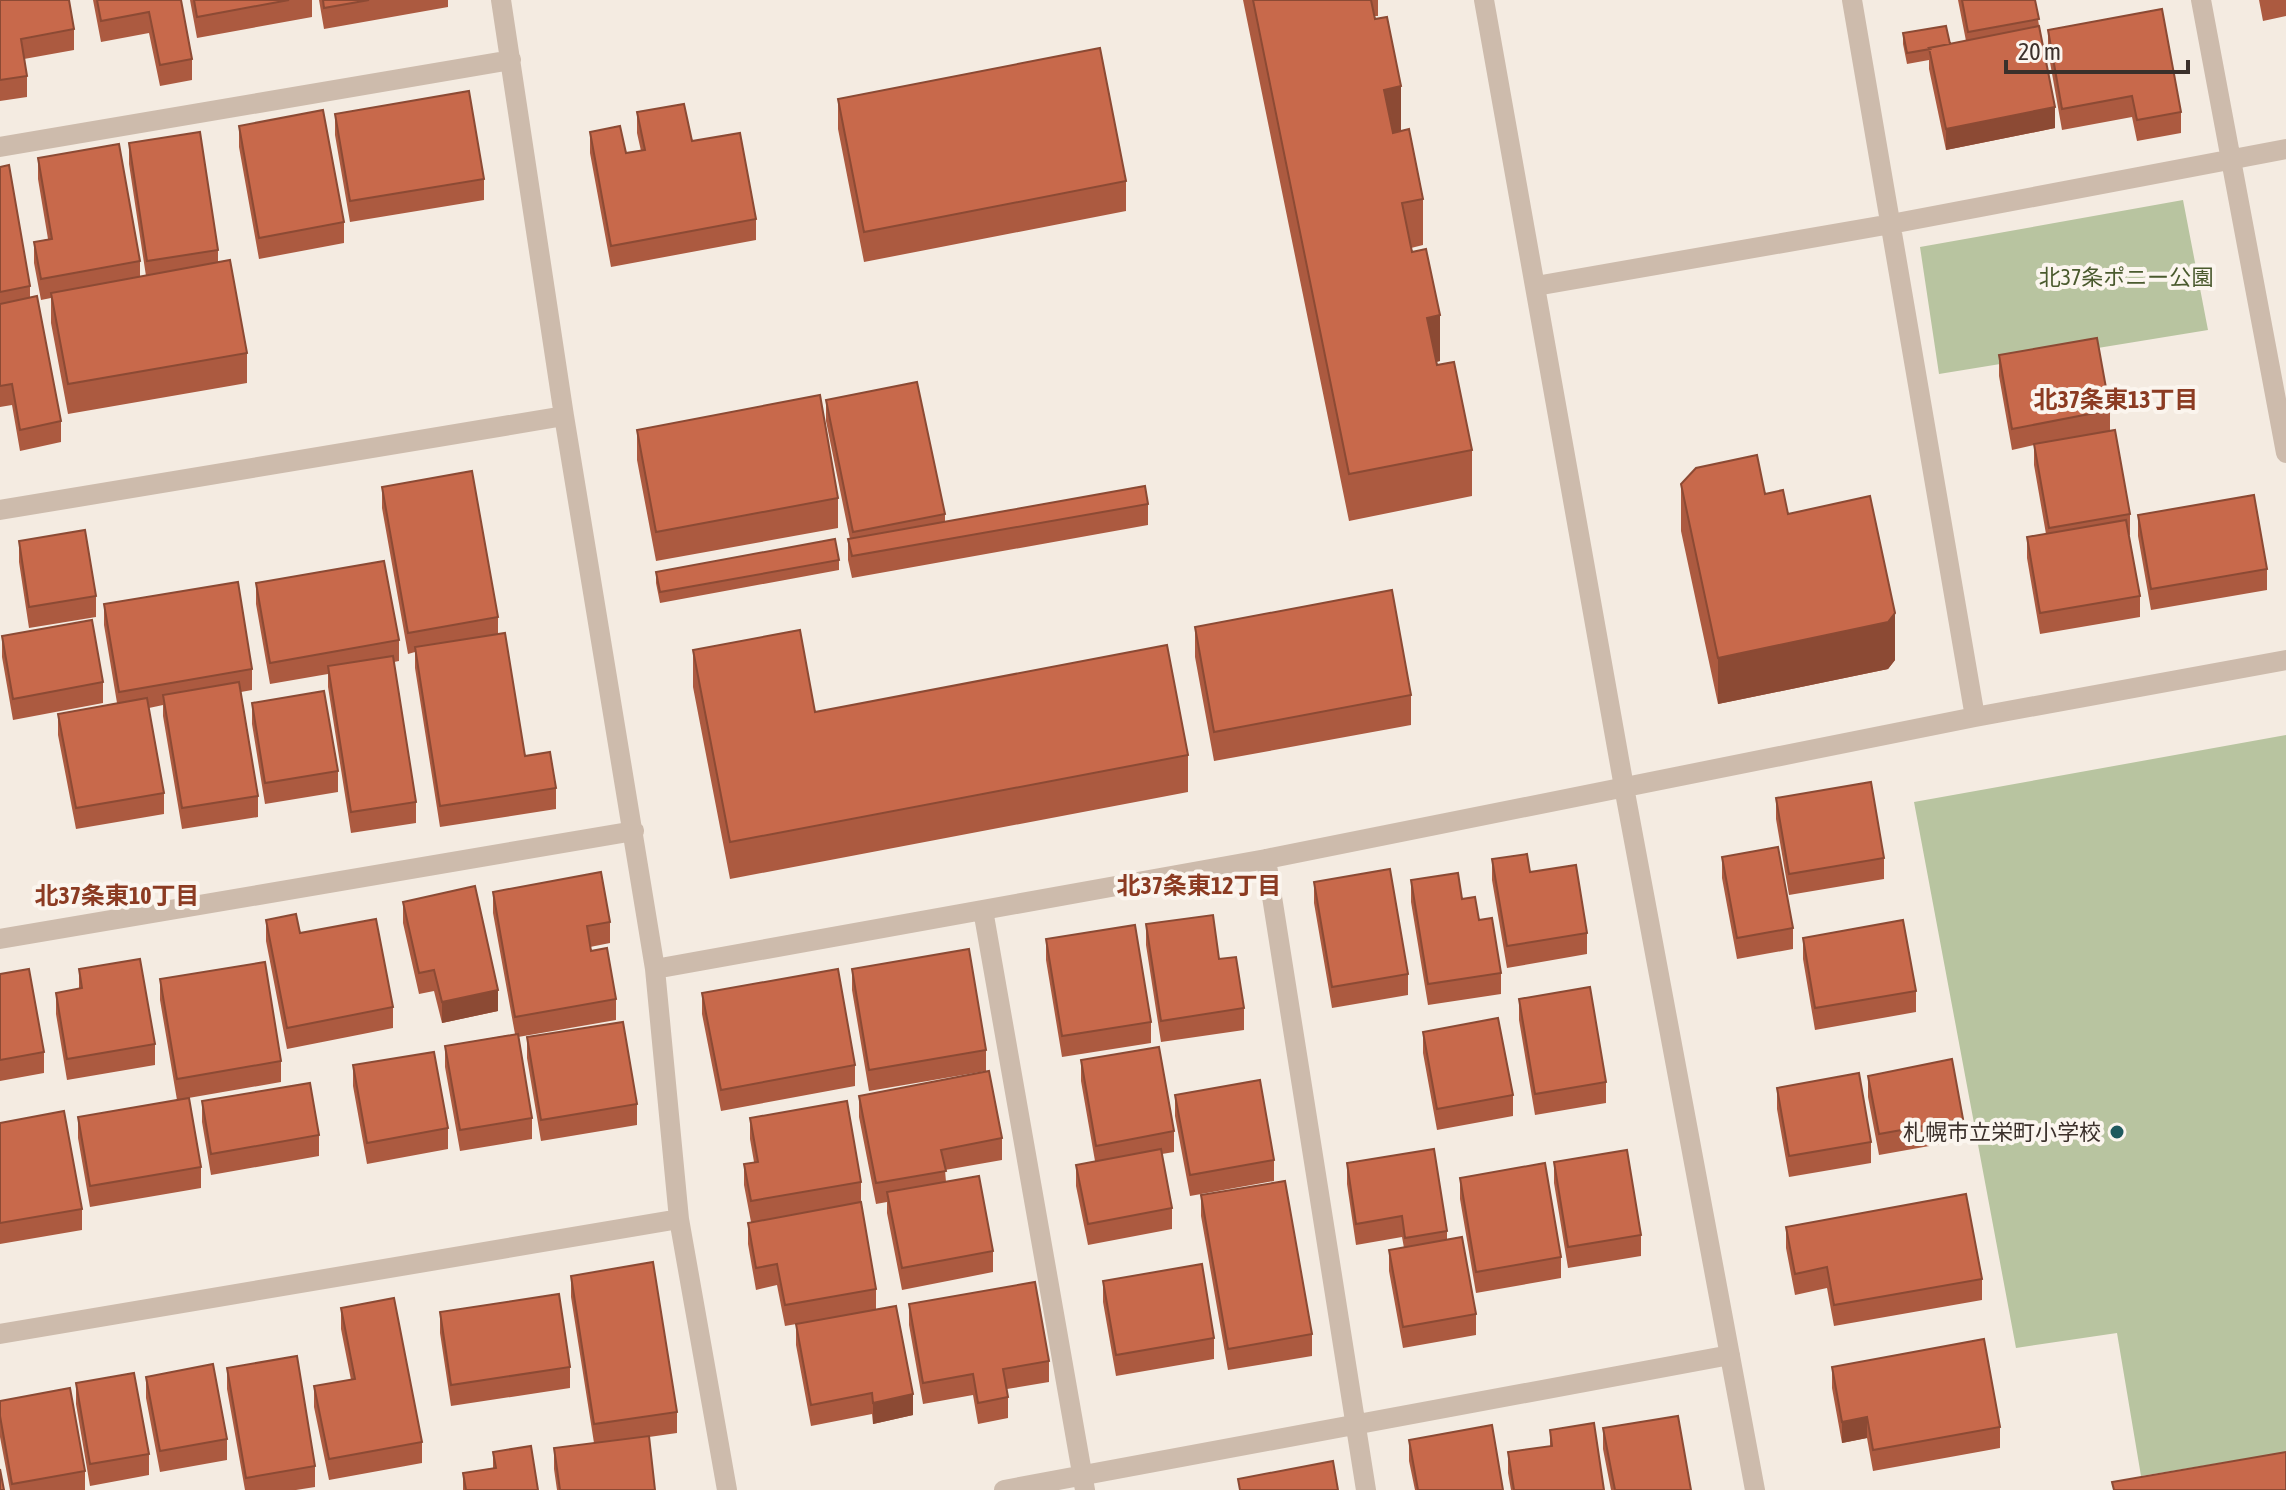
<svg xmlns="http://www.w3.org/2000/svg" width="2286" height="1490" viewBox="0 0 2286 1490" font-family="'Asap Condensed','Noto Sans JP',sans-serif">
<style>
.green{fill:#b8c4a0}
.lines{fill:none;stroke-linecap:round;stroke-linejoin:round}
.street{stroke:#cdbbac;stroke-width:20}
.wall{fill:#ac5a40}
.shaded-wall{fill:#8c4a34}
.building{fill:#c8694b;stroke:#8c4a34;stroke-width:2}
.poi-dot{fill:#1f5a5e;stroke:#fbf5ee;stroke-width:3}
.labels{text-anchor:middle;dominant-baseline:central;stroke-width:8;stroke-linejoin:round;paint-order:stroke}
.park-label{font-size:22px;fill:#4a5a2e;stroke:#fbf5ee}
.poi-label{font-size:22px;fill:#3b302b;stroke:#fbf5ee;text-anchor:end}
.neighbourhood-label{font-size:24px;font-weight:bold;fill:#8c3b22;stroke:#fbf5ee}
</style>
<rect width="100%" height="100%" fill="#f4ebe1"/>
<!-- green -->
<path class="green" d="M2183,200L2208,330L1939,374L1920,247Z
M2286,735V1452L2141,1476L2117,1333L2016,1348L1914,802Z"/>
<g class="lines">
<!-- street -->
<path class="street" d="M501,0L564,416L655,969L679,1219L727,1490
M1484,0L1624,787L1755,1490
M1852,0L1975,717
M2201,0L2286,453
M0,147L511,60
M1536,286L1891,224L2286,149
M0,510L564,416
M1266,859L1366,1490
M983,910L1085,1490
M0,939L634,831
M655,969L1266,859L1975,717L2286,660
M0,1334L679,1219
M1004,1490L1730,1355"/>
</g>
<!-- wall -->
<path class="wall" d="M0,0L74,29V50L24,59L27,76V97L0,101Z
M93,0H181L192,59V80L160,86L149,33L101,42Z
M190,0H312V17L197,38Z
M319,0H448V7L324,29Z
M1243,0H1378V16H1374L1401,131L1423,199V245L1411,248L1440,361L1436,362L1472,450V496L1349,521Z
M1958,0H2035L2055,128L1946,150L1929,69V60L1907,64L1903,44V33L1950,44L1966,41Z
M2259,0H2286V16L2263,21Z
M2048,30L2181,112V133L2137,141L2132,117L2062,130L2048,51Z
M838,99L1126,181V211L864,262L838,129Z
M637,112L692,141L756,219V240L611,267L590,153V132L626,153L641,151L637,133Z
M335,114L484,179V200L350,222L335,135Z
M239,126L344,222V243L259,259L239,147Z
M129,143L218,250V262L247,353V383L68,414L51,323V298L41,300L34,263V242L48,239L38,179V158L140,261V277L146,276L129,164Z
M0,167L30,286V298L61,421V442L20,451L12,405L0,407Z
M1999,355L2110,410V430L2130,514V535H2129L2140,596V617L2040,634L2027,558V537L2046,534L2034,465V445L2012,450L1999,376Z
M826,400L945,514V522L1148,504V525L852,578L848,560V539H850L826,421Z
M637,430L838,498V528L656,561L637,460Z
M1681,484L1765,494L1788,514L1895,660L1888,669L1718,704L1681,531Z
M382,487L498,617V634L525,756L556,788V809L440,827L415,668V652L408,654L382,508Z
M2138,515L2267,569V590L2151,610L2138,536Z
M19,541L96,596V617L29,628L19,562Z
M839,560V570L660,603L656,583V572Z
M256,583L399,640V661L394,662L416,802V823L351,833L328,687V674L270,684L256,604Z
M104,604L252,669V690L241,692L258,796V817L182,829L163,716V705L149,708L164,793V814L76,829L58,735V714L117,703L104,625Z
M1195,627L1411,695V725L1214,761L1195,657Z
M2,636L103,682V703L13,720L2,657Z
M693,650L815,712L1188,755V792L730,879L693,687Z
M252,703L338,771V792L265,804L252,724Z
M1776,798L1884,858V879L1789,895L1776,819Z
M1722,857L1793,928V949L1737,959L1722,878Z
M1492,859L1530,872L1587,933V954L1507,968L1492,880Z
M1411,880L1462,899L1479,920L1501,973V994L1428,1005L1411,902Z
M1314,882L1408,974V995L1332,1008L1314,903Z
M493,892L610,922V943L590,947L591,951L616,999V1020L518,1037L532,1118V1139L460,1151L445,1067V1046L515,1034L493,913Z
M403,902L498,1011L442,1023L434,991L419,994L403,923Z
M266,920L300,933L393,1007V1028L287,1049L266,941Z
M1146,924L1244,1008V1030L1161,1042L1146,945Z
M1803,938L1916,991V1012L1815,1030L1803,959Z
M1046,939L1151,1022V1043L1062,1057L1046,960Z
M79,969L155,1044V1065L67,1080L56,1014V993L79,989Z
M852,969L986,1050V1071L869,1091L852,990Z
M0,974L44,1052V1073L0,1081Z
M160,979L281,1061V1082L177,1100L160,1000Z
M702,993L855,1065V1086L721,1111L702,1014Z
M1519,999L1606,1082V1103L1535,1115L1519,1020Z
M1423,1032L1513,1095V1116L1437,1130L1423,1053Z
M527,1037L637,1104V1125L541,1141L527,1058Z
M1081,1060L1174,1131V1152L1162,1154L1172,1208V1229L1088,1245L1076,1186V1165L1095,1161L1081,1081Z
M353,1065L448,1128V1149L367,1164L353,1086Z
M1868,1076L1963,1119V1140L1879,1155L1868,1097Z
M1777,1088L1871,1142V1163L1789,1177L1777,1109Z
M1175,1095L1274,1160V1181L1190,1196L1175,1116Z
M859,1096L1002,1138V1160L945,1170L946,1182L993,1251V1272L902,1290L887,1213V1202L876,1204L859,1117Z
M202,1101L319,1135V1156L211,1175L202,1122Z
M78,1117L201,1167V1188L90,1207L78,1138Z
M750,1118L861,1182V1203L876,1289V1310L913,1415L873,1424L872,1414L811,1426L796,1345V1324L836,1317L785,1326L777,1285L756,1290L748,1244V1223L751,1222L744,1185V1164L754,1162L750,1139Z
M0,1123L82,1209V1230L0,1244Z
M1554,1162L1641,1235V1256L1568,1268L1554,1183Z
M1347,1163L1447,1231V1240L1476,1314V1335L1403,1348L1389,1271V1250L1404,1248L1402,1237L1356,1245L1347,1184Z
M1460,1178L1561,1257V1278L1476,1293L1460,1199Z
M1201,1195L1312,1334V1356L1228,1370L1201,1216Z
M1786,1227L1982,1279V1300L1834,1326L1827,1288L1795,1295L1786,1248Z
M571,1276L677,1412V1433L649,1437L655,1490H557L554,1469V1448L594,1443L571,1297Z
M1103,1281L1214,1338V1359L1116,1376L1103,1302Z
M909,1304L1049,1361V1382L1007,1389L1008,1397V1418L978,1424L973,1395L923,1404L909,1325Z
M341,1308L422,1442V1463L329,1480L314,1407V1386L351,1380L341,1329Z
M440,1312L570,1367V1388L451,1406L440,1333Z
M1832,1367L2000,1427V1448L1873,1471L1867,1438L1842,1443L1832,1388Z
M227,1368L315,1466V1487L296,1490H245L227,1389Z
M146,1377L227,1439V1460L160,1472L146,1398Z
M76,1383L149,1454V1475L90,1486L76,1404Z
M0,1401L85,1471V1490H10L0,1437Z
M1603,1428L1691,1490H1611L1603,1449Z
M1550,1430L1604,1490H1511L1508,1473V1452L1550,1446Z
M1409,1440L1503,1490H1415L1409,1461Z
M493,1452L538,1490H463V1473L493,1468Z"/>
<!-- shaded-wall -->
<path class="shaded-wall" d="M1401,86V133L1384,137V90Z
M2055,107V128L1946,150V129Z
M1440,315V361L1427,364V318Z
M1895,613V660L1888,669L1718,704V658Z
M498,990V1011L442,1023V1002Z
M913,1394V1415L873,1424V1403Z
M1867,1417V1438L1842,1443V1422Z"/>
<!-- building -->
<path class="building" d="M0,0H69L74,29L21,39L27,76L0,80Z
M97,0H181L192,59L160,65L149,12L101,21Z
M194,0H289L197,17Z
M323,0H369L324,8Z
M1253,0H1371L1375,19L1387,17L1401,86L1384,90L1393,133L1409,129L1423,199L1402,203L1412,252L1426,249L1440,315L1427,318L1437,365L1454,362L1472,450L1349,474Z
M1962,0H2035L2039,19L1968,32Z
M2162,9L2181,112L2137,120L2132,96L2062,109L2048,30Z
M1946,26L1950,44L1929,48L1930,49L1907,53L1903,33Z
M2039,26L2055,107L1946,129L1929,48Z
M1100,48L1126,181L864,232L838,99Z
M469,91L484,179L350,201L335,114Z
M684,104L692,141L740,133L756,219L611,246L590,132L620,126L626,153L645,150L637,112Z
M323,110L344,222L259,238L239,126Z
M200,132L218,250L147,261L129,143Z
M119,144L140,261L41,279L34,242L52,239L38,158Z
M9,165L30,286L0,292V167Z
M230,260L247,353L68,384L51,293Z
M37,296L61,421L20,430L12,384L0,386V304Z
M2097,338L2110,410L2012,429L1999,355Z
M917,382L945,514L853,532L826,400Z
M820,395L838,498L656,532L637,430Z
M2115,430L2130,514L2049,528L2034,444Z
M1757,455L1765,494L1783,490L1788,514L1870,496L1895,613L1888,622L1718,658L1681,484L1696,468Z
M472,471L498,617L408,633L382,487Z
M1145,486L1148,504L852,556L848,539Z
M2254,495L2267,569L2151,589L2138,515Z
M2126,520L2140,596L2040,613L2027,537Z
M85,530L96,596L29,607L19,541Z
M835,539L839,560L660,592L656,572Z
M384,561L399,640L270,663L256,583Z
M238,582L252,669L119,692L104,604Z
M1392,590L1411,695L1214,732L1195,627Z
M92,620L103,682L13,699L2,636Z
M800,630L815,712L1167,645L1188,755L730,842L693,650Z
M505,633L525,756L550,752L556,788L440,806L415,647Z
M393,656L416,802L351,812L328,666Z
M239,682L258,796L182,808L163,695Z
M324,691L338,771L265,783L252,703Z
M147,698L164,793L76,808L58,714Z
M1871,782L1884,858L1789,874L1776,798Z
M1778,847L1793,928L1737,938L1722,857Z
M1527,854L1530,872L1576,865L1587,933L1507,946L1492,859Z
M1390,869L1408,974L1332,987L1314,882Z
M601,872L610,922L587,926L591,951L607,948L616,999L515,1017L493,892Z
M1458,873L1462,899L1475,897L1479,920L1492,918L1501,973L1428,984L1411,880Z
M475,886L498,990L442,1002L434,970L419,973L403,902Z
M296,914L300,933L376,919L393,1007L287,1028L266,920Z
M1213,915L1219,959L1236,957L1244,1008L1161,1021L1146,924Z
M1903,920L1916,991L1815,1008L1803,938Z
M1135,925L1151,1022L1062,1036L1046,939Z
M969,949L986,1050L869,1070L852,969Z
M140,959L155,1044L67,1059L56,993L82,988L79,969Z
M265,962L281,1061L177,1079L160,979Z
M29,969L44,1052L0,1060V974Z
M838,969L855,1065L721,1090L702,993Z
M1590,987L1606,1082L1535,1094L1519,999Z
M1498,1018L1513,1095L1437,1109L1423,1032Z
M623,1022L637,1104L541,1120L527,1037Z
M518,1034L532,1118L460,1130L445,1046Z
M1159,1047L1174,1131L1096,1146L1081,1060Z
M434,1052L448,1128L367,1143L353,1065Z
M1952,1059L1963,1119L1879,1134L1868,1076Z
M989,1071L1002,1138L941,1150L946,1171L876,1183L859,1096Z
M1859,1073L1871,1142L1789,1156L1777,1088Z
M1260,1080L1274,1160L1190,1175L1175,1095Z
M310,1083L319,1135L211,1154L202,1101Z
M189,1098L201,1167L90,1186L78,1117Z
M847,1101L861,1182L751,1201L744,1164L758,1162L750,1118Z
M64,1111L82,1209L0,1223V1123Z
M1161,1149L1172,1208L1088,1224L1076,1165Z
M1434,1149L1447,1231L1405,1238L1402,1216L1356,1224L1347,1163Z
M1627,1150L1641,1235L1568,1247L1554,1162Z
M1545,1163L1561,1257L1476,1272L1460,1178Z
M979,1176L993,1251L902,1268L887,1192Z
M1285,1181L1312,1334L1228,1349L1201,1195Z
M1966,1194L1982,1279L1834,1305L1827,1267L1795,1274L1786,1227Z
M861,1202L876,1289L785,1305L777,1264L756,1268L748,1223Z
M1462,1237L1476,1314L1403,1327L1389,1250Z
M653,1262L677,1412L594,1424L571,1276Z
M1202,1264L1214,1338L1116,1355L1103,1281Z
M1035,1282L1049,1361L1003,1369L1008,1397L978,1403L973,1374L923,1383L909,1304Z
M559,1294L570,1367L451,1385L440,1312Z
M394,1298L422,1442L329,1459L314,1386L355,1379L341,1308Z
M896,1306L913,1394L873,1403L872,1393L811,1405L796,1324Z
M1984,1339L2000,1427L1873,1450L1867,1417L1842,1422L1832,1367Z
M297,1356L315,1466L246,1478L227,1368Z
M213,1364L227,1439L160,1451L146,1377Z
M134,1373L149,1454L90,1464L76,1383Z
M70,1388L85,1471L12,1484L0,1416V1401Z
M1678,1416L1691,1490H1615L1603,1428Z
M1594,1423L1604,1490H1514L1508,1452L1552,1446L1550,1430Z
M1492,1425L1503,1490H1418L1409,1440Z
M649,1436L655,1490H560L554,1448Z
M531,1446L538,1490H466L463,1473L496,1468L493,1452Z
M2286,1452V1490H2114L2112,1482Z
M1333,1461L1338,1490H1240L1238,1479Z
M0,1469L4,1490H0Z"/>
<!-- markers -->
<circle class="poi-dot" cx="2117" cy="1132" r="8"/>
<g class="labels">
<!-- park labels -->
<g class="park-label">
<text x="2126" y="277">北37条ポニー公園</text>
</g>
<!-- poi labels -->
<g class="poi-label">
<text x="2101" y="1132">札幌市立栄町小学校</text>
</g>
<!-- neighbourhood labels -->
<g class="neighbourhood-label">
<text x="2116" y="399">北37条東13丁目</text>
<text x="1199" y="885">北37条東12丁目</text>
<text x="117" y="895">北37条東10丁目</text>
</g>
</g>
<!-- scale -->
<path d="M2006 60v12h182v-12" fill="none" stroke="#3b302b" stroke-width="4"/>
<text x="2018" y="60" font-size="24" fill="#3b302b" stroke="#fbf5ee" stroke-width="6" paint-order="stroke">20 m</text>
</svg>
